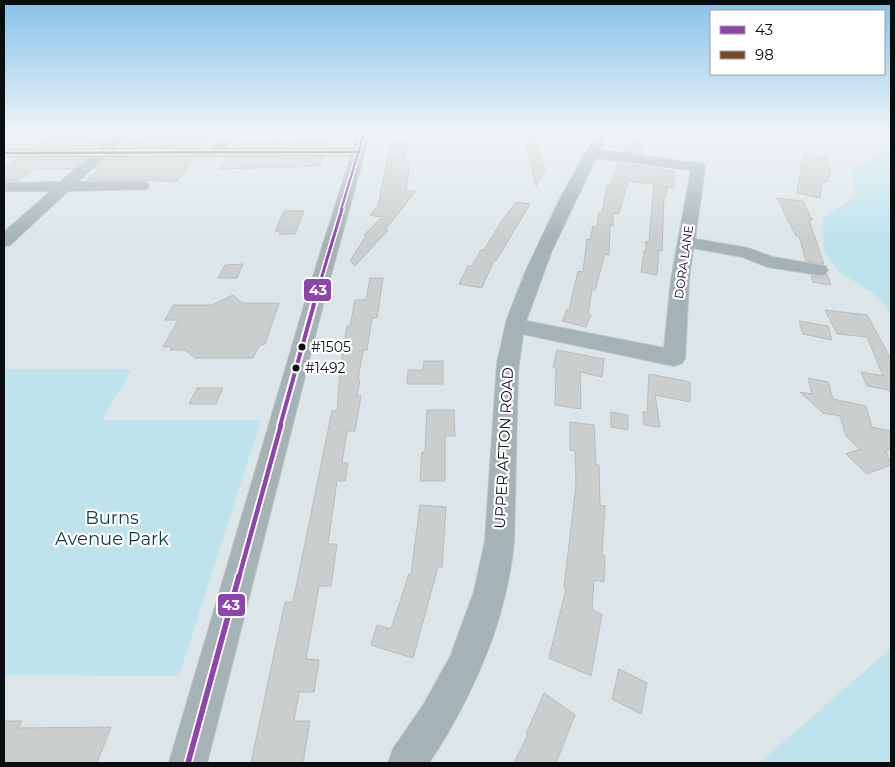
<svg xmlns="http://www.w3.org/2000/svg" width="895" height="767" font-family="Montserrat,sans-serif">
<style>
.green{fill:#bfe3ed}
.building{fill:#cacecc;stroke:#b8bcba}
.lines{fill:none;stroke-linecap:round;stroke-linejoin:round}
.minor-casing{stroke:#bbc3c5;stroke-width:2}
.minor{fill:#a5b2b6;fill-rule:evenodd}
.bus-1-far4-casing{stroke:#fff;stroke-width:5}
.bus-1-far3-casing{stroke:#fff;stroke-width:6}
.bus-1-far2-casing{stroke:#fff;stroke-width:8}
.bus-1-far1-casing{stroke:#fff;stroke-width:8}
.bus-1-casing{stroke:#fff;stroke-width:9}
.bus-2-casing{stroke:#fff;stroke-width:5}
.bus-1-far4{stroke:#8e44ad;stroke-width:2.5}
.bus-1-far3{stroke:#8e44ad;stroke-width:3}
.bus-1-far2{stroke:#8e44ad;stroke-width:4}
.bus-1-far1{stroke:#8e44ad;stroke-width:4.5}
.bus-1{stroke:#8e44ad;stroke-width:5.5}
.bus-2{stroke:#7a4b2a;stroke-width:2.5}
.bus-dot{fill:#090f11;stroke:#fff;stroke-width:2}
.labels{text-anchor:middle;stroke-width:4.5;stroke-linejoin:round;paint-order:stroke}
.far-street-label{font-size:12px;fill:#090f11;stroke:#fff}
.bus-label{font-size:14px;fill:#090f11;stroke:#fff;text-anchor:start}
.street-label{font-size:15px;fill:#090f11;stroke:#fff}
.near-park-label{font-size:18px;fill:#0e3c47;stroke:#fff}
.line-badge{stroke:#fff;stroke-width:2}
.badge-label{font-size:14px;text-anchor:middle;font-weight:bold;fill:#fff}
</style>
<rect width="100%" height="100%" fill="#dce6e8"/>
<g class="green">
<polygon points="844,133 891,133 891,313 876,295 838,271 824,252 822,219 855,197 854,170 877,156 877,147"/>
<polygon points="4,369 132,369 102,420 261,420 179,676 4,675"/>
<polygon points="891,648 891,763 759,763"/>
</g>
<g class="building">
<polygon points="534,135 545,171 536,186 524,137"/>
<polygon points="170,136 212,136 204,147 118,147 126,139"/>
<polygon points="45,137 102,138 106,139 97,147 32,147"/>
<polygon points="630,137 645,139 642,154 625,152"/>
<polygon points="301,139 331,139 329,146 235,146 240,140"/>
<polygon points="391,142 407,142 404,162 410,162 406,191 416,191 385,230 388,230 355,266 350,261 366,236 364,235 382,217 370,215 378,206"/>
<polygon points="803,155 826,158 831,171 827,182 822,181 820,198 797,193"/>
<polygon points="227,158 324,158 321,166 219,169"/>
<polygon points="17,159 84,159 72,169 34,169 19,181 4,181 4,169"/>
<polygon points="106,159 194,159 177,181 87,180 99,169 94,169"/>
<polygon points="618,163 674,171 674,188 667,187 666,197 664,197 662,251 659,250 657,275 641,272 644,251 646,251 646,241 649,242 654,184 628,181 619,214 613,213 613,226 610,225 609,255 605,254 595,290 592,290 588,314 591,315 586,327 562,321 567,309 569,310 578,271 583,272 587,239 590,240 593,226 597,227 599,213 602,213 607,185 610,185 611,180 613,181"/>
<polygon points="777,198 803,201 812,220 809,220 824,264 806,261 799,236 796,236"/>
<polygon points="516,202 530,204 496,261 494,260 482,288 459,284 468,266 472,266 481,250 484,250 503,219"/>
<polygon points="284,211 304,211 295,234 279,234 281,231 275,231"/>
<polygon points="243,264 237,278 218,278 225,265"/>
<polygon points="827,274 831,285 813,282 811,276 819,277"/>
<polygon points="370,278 383,278 377,318 372,318 367,350 363,350 358,380 360,380 357,396 361,396 355,431 347,431 342,463 348,463 345,481 337,481 328,544 337,544 331,586 319,586 306,659 319,660 314,692 299,692 294,721 310,721 303,763 251,763 285,602 293,602 332,411 337,411 340,374 339,374 347,326 350,326 355,300 366,300"/>
<polygon points="233,295 242,303 279,303 265,344 259,346 253,358 195,358 185,350 170,350 172,347 163,347 178,320 165,320 173,305 212,305"/>
<polygon points="825,310 867,315 891,359 891,395 889,390 867,386 861,372 883,376 867,337 837,334"/>
<polygon points="799,321 828,326 832,340 803,334"/>
<polygon points="557,350 604,359 602,377 580,372 581,409 555,405 556,368 553,367"/>
<polygon points="424,361 443,361 443,384 407,384 408,370 423,370"/>
<polygon points="649,374 690,382 690,402 655,395 660,427 644,425 643,412 647,412"/>
<polygon points="808,378 828,382 833,399 866,406 872,427 891,431 891,449 886,451 891,465 867,474 846,454 860,449 846,436 840,416 823,413 800,392 812,394"/>
<polygon points="197,388 223,388 216,404 189,404"/>
<polygon points="427,410 454,410 455,436 445,436 445,481 420,481 422,452 425,452"/>
<polygon points="611,412 628,415 628,430 611,427"/>
<polygon points="570,422 594,425 596,465 599,465 600,505 605,506 602,555 605,556 604,582 594,580 592,610 602,614 591,676 549,658 566,589 564,588 576,484 575,451 570,450"/>
<polygon points="420,505 446,507 442,567 438,567 413,658 371,645 377,625 391,629 409,574 411,574"/>
<polygon points="619,669 647,683 641,714 612,699"/>
<polygon points="544,693 575,715 556,763 514,763 528,735 526,734"/>
<polygon points="4,721 22,721 18,728 111,727 97,763 4,763"/>
</g>
<g class="lines">
<g class="minor-casing">
<g id="minor">
<polygon points="115,133 129,133 113,149 212,149 223,133 236,133 225,148 353,148 358,133 370,133 327,289 207,763 169,763 309,289 351,156 105,157 77,182 142,182 147,183 149,186 147,189 68,191 10,245 4,246 4,232 51,191 4,191 4,183 60,182 89,157 4,157 4,149 98,149"/>
<path d="M599 133H611L600 150 703 164 705 167 695 239 748 248 772 257 825 266 828 270 825 274 819 275 768 267 743 257 693 248 689 280 685 358 682 363 674 366 523 334 518 371 514 541C507 620 472 698 429 763H388L393 749 424 704 450 657 474 592 485 541 497 363 507 319 525 273 557 205 585 153ZM596 158 691 170 671 280 664 348 526 321 552 250Z"/>
</g>
</g>
<use href="#minor" class="minor"/>
<g class="bus-1-far4-casing">
<polyline id="bus-1-far4" points="341,210 364,133"/>
</g>
<g class="bus-1-far3-casing">
<polyline id="bus-1-far3" points="313,306 342,209"/>
</g>
<g class="bus-1-far2-casing">
<polyline id="bus-1-far2" points="280,426 314,304"/>
</g>
<g class="bus-1-far1-casing">
<polyline id="bus-1-far1" points="239,577 281,425"/>
</g>
<g class="bus-1-casing">
<polyline id="bus-1" points="188,763 239,576"/>
</g>
<g class="bus-2-casing">
<polyline id="bus-2" points="4,153 359,152"/>
</g>
<use href="#bus-1-far4" class="bus-1-far4"/>
<use href="#bus-1-far3" class="bus-1-far3"/>
<use href="#bus-1-far2" class="bus-1-far2"/>
<use href="#bus-1-far1" class="bus-1-far1"/>
<use href="#bus-1" class="bus-1"/>
<use href="#bus-2" class="bus-2"/>
</g>
<linearGradient id="sky" x2="0" y2="1"><stop stop-color="#85c2ea"/><stop offset="0.55" stop-color="#eff4f5"/><stop offset="1" stop-color="#eff4f5" stop-opacity="0"/></linearGradient>
<rect width="895" height="241" fill="url(#sky)"/>
<g class="bus-dot">
<circle cx="302" cy="347" r="4.5"/>
<circle cx="296" cy="368" r="4.5"/>
</g>
<g class="labels">
<g class="far-street-label">
<text transform="translate(684 262) rotate(-82)" y="4">DORA LANE</text>
</g>
<g class="bus-label">
<text x="311" y="352">#1505</text>
<text x="305" y="373">#1492</text>
</g>
<g class="street-label">
<text transform="translate(504 448) rotate(-87)" y="5">UPPER AFTON ROAD</text>
</g>
<g class="near-park-label">
<text x="112" y="524">Burns<tspan x="112" dy="21">Avenue Park</tspan></text>
</g>
</g>
<g class="line-badge">
<rect x="303" y="278" width="29" height="24" rx="5" fill="#8e44ad"/>
<rect x="217" y="593" width="29" height="24" rx="5" fill="#8e44ad"/>
</g>
<g class="badge-label">
<text x="318" y="295">43</text>
<text x="231" y="610">43</text>
</g>
<rect width="895" height="767" fill="none" stroke="#090f11" stroke-width="10"/>
<rect x="710" y="10" width="175" height="65" fill="#ffffff" stroke="#9d9fa0"/>
<rect x="720" y="26" width="25" height="8" fill="#8e44ad" stroke="#9d9fa0"/>
<text x="755" y="35" font-size="15" fill="#090f11">43</text>
<rect x="720" y="51" width="25" height="8" fill="#7a4b2a" stroke="#9d9fa0"/>
<text x="755" y="60" font-size="15" fill="#090f11">98</text>
</svg>
